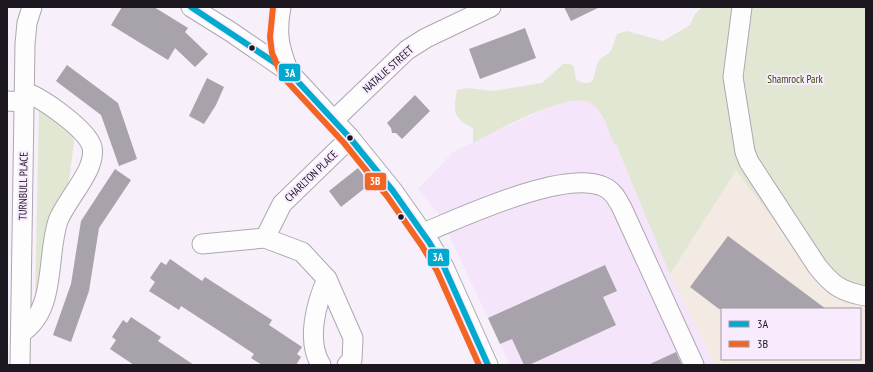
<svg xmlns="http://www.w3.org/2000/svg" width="873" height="372" font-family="'PT Sans Narrow',sans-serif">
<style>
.built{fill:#f5e5fb}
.education{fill:#f2eae3;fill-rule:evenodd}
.green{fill:#e2e7d3}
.building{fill:#a8a2ab}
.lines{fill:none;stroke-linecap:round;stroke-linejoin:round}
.minor-casing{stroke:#ada7b0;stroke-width:21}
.minor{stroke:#fefdfe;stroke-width:19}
.bus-1-casing{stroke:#f9ebfe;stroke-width:9}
.bus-2-casing{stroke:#f9ebfe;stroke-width:9}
.bus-1{stroke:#00a9ce;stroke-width:6}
.bus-2{stroke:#f26522;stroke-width:6}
.bus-dot{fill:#1d1720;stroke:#f9ebfe;stroke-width:1.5}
.labels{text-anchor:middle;stroke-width:4;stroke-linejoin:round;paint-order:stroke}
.street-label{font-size:11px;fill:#1d1720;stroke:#f9ebfe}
.park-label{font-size:11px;fill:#354702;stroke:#f9ebfe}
.line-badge{stroke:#f9ebfe;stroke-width:1.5}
.badge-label{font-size:11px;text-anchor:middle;font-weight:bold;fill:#fff}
</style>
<rect width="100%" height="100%" fill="#f7effa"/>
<polygon class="built" points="573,99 583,99 593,104 602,117 614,144 616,143 670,275 715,365 510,365 439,214 418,189 453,152 553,105"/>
<path class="education" d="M736 169 829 294 866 302V365H715L670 276ZM722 309H860V359H722Z"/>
<g class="green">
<path d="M702 7H866V302L829 294 736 170 670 275 616 144H614C608 131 604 113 592 104 572 88 495 132 473 143V128C453 118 453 112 457 90L468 88 493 91 542 83 563 64H570L574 67 576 80C598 89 592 75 598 62 600 58 607 55 610 52 613 48 615 39 617 34L627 31 663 41 690 25 695 14Z"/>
<path d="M39 108C49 115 74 127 74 142L69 181 35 303Z"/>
</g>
<g class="building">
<polygon points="122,7 154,7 188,28 185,32 208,54 195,67 175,48 168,60 111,25"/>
<polygon points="564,7 600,7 571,21"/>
<polygon points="525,28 536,58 480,79 469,49"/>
<polygon points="67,65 118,103 137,159 119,166 101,115 56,81"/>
<polygon points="207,78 224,87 216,105 204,124 189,116"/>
<polygon points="415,95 430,111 402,139 396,133 392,133 391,128 387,123"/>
<polygon points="358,168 370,184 341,207 329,191"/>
<polygon points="115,169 131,180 99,228 89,291 71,342 53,335 71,284 81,221"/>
<polygon points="728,236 826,309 719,309 690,287"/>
<polygon points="170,259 202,281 205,277 272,320 269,325 302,347 297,354 301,357 296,365 262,365 251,358 254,354 221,332 181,306 179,310 149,291 155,282 150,278 161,262 166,265"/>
<polygon points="605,265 617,291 603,297 616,325 529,365 524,365 512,339 500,344 488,318"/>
<polygon points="131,317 161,337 158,341 194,365 134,365 110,349 116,340 112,337 123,320 127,323"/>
<polygon points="676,352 682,365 648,365"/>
</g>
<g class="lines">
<g class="minor-casing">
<g id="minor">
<polyline points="191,7 231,32 289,72 350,138 393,191 429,242 444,267 488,365"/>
<path d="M281 7C276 33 279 48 289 72"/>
<path d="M742 7 733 77 745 152 749 162 817 266C832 285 841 292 866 296"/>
<polyline points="7,101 24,102"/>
<polyline points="334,120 407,50 426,38 491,7"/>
<path d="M423 233C463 217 562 170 602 186 613 190 617 199 622 208L694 365"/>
<polyline points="265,238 282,204 350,138"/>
<polyline points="202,244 265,238 302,252 327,279 353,338 352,360 347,365"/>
<path d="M21 333C57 310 46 257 58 221 66 199 97 170 92 147 87 129 42 98 25 92"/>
<polyline points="20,365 25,44 27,23 32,7"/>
<path d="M321 365C306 341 316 303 327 279"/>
</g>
</g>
<use href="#minor" class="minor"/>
<g class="bus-1-casing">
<polyline id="bus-1" points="191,7 289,72 350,138 393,191 429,242 444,267 488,365"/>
</g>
<g class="bus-2-casing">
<polyline id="bus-2" points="273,7 270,37 272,53 282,76 344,143 387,196 422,246 437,271 479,365"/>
</g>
<use href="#bus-1" class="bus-1"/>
<use href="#bus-2" class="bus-2"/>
</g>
<g class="bus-dot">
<circle cx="252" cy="48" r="3.5"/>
<circle cx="350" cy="138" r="3.5"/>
<circle cx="401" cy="217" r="3.5"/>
</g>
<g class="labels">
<g class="street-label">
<text transform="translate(388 69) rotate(-42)" y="4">NATALIE STREET</text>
<text transform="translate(311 176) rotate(-44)" y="4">CHARLTON PLACE</text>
<text transform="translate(23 186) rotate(-89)" y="4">TURNBULL PLACE</text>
</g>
<g class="park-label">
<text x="795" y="83">Shamrock Park</text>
</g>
</g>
<g class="line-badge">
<rect x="278" y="63" width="23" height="19" rx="4" fill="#00a9ce"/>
<rect x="364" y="172" width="23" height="19" rx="4" fill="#f26522"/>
<rect x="427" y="248" width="23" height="19" rx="4" fill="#00a9ce"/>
</g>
<g class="badge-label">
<text x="290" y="77">3A</text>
<text x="375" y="185">3B</text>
<text x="438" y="261">3A</text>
</g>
<rect width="873" height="372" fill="none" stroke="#1d1720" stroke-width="16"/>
<rect x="721" y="308" width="140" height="52" fill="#f9ebfe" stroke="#a196a5"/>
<rect x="729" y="321" width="20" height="6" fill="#00a9ce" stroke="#a196a5"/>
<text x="757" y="328" font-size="12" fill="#1d1720">3A</text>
<rect x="729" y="341" width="20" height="6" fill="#f26522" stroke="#a196a5"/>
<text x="757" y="348" font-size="12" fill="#1d1720">3B</text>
</svg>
